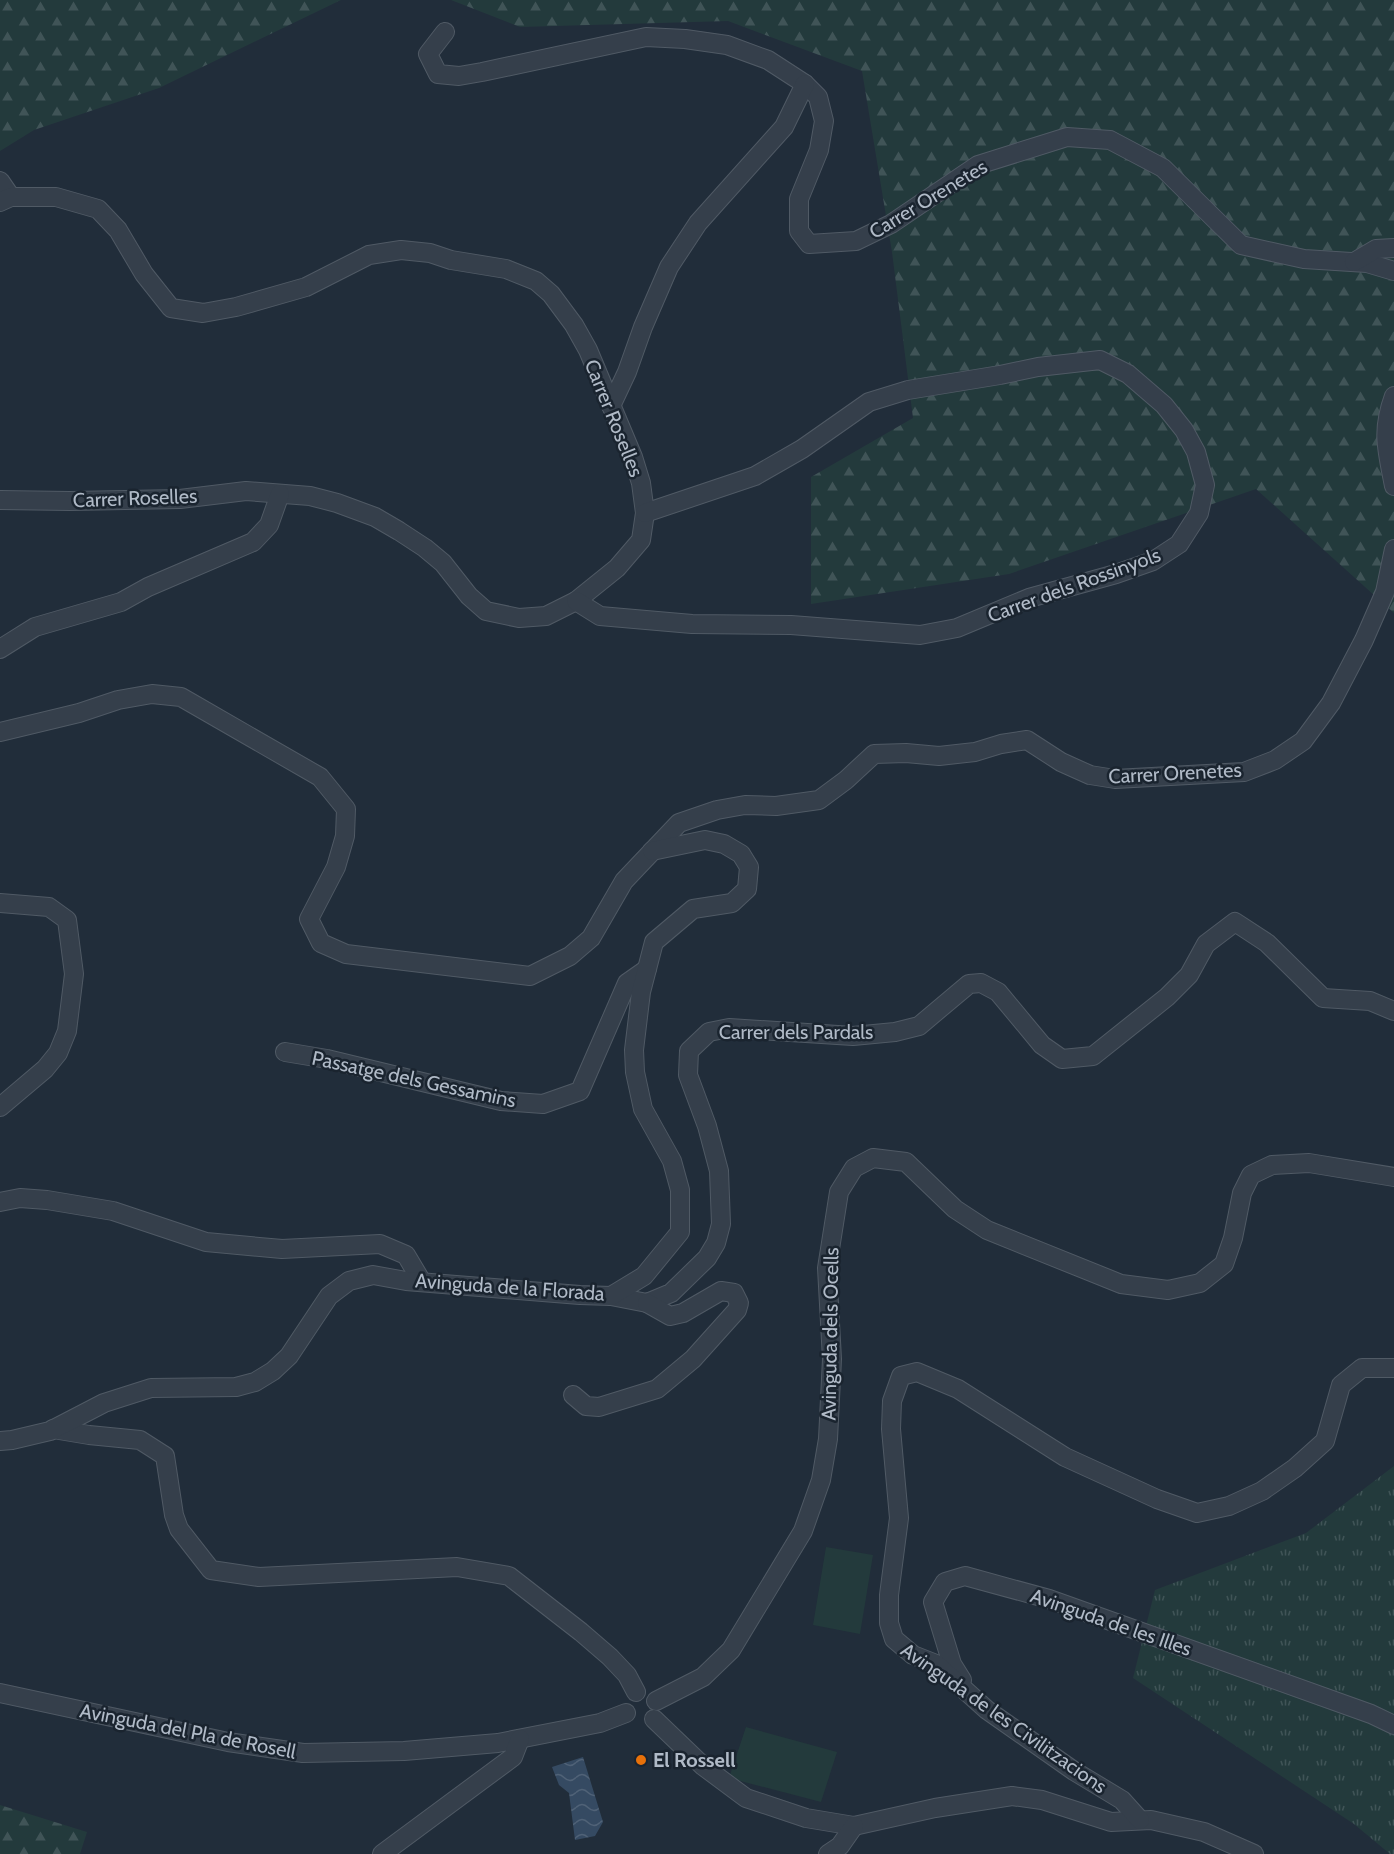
<svg xmlns="http://www.w3.org/2000/svg" width="1394" height="1854" font-family="Cabin,sans-serif">
<style>
.forest{fill:url(#forest-firs)}
.park{fill:url(#park-tufts)}
.pitch{fill:#233a3c}
.water{fill:url(#water-waves)}
.lines{fill:none;stroke-linecap:round;stroke-linejoin:round}
.minor-casing{stroke:#505a65;stroke-width:20}
.minor{stroke:#353f4b;stroke-width:18}
.food-dot{fill:#e8710a;stroke:#1a242f;stroke-width:2}
.labels{text-anchor:middle;stroke-width:5;stroke-linejoin:round;paint-order:stroke}
.street-label{font-size:20px;fill:#b0bac7;stroke:#1a242f}
.poi-label{font-size:20px;font-weight:bold;fill:#b0bac7;stroke:#1a242f;text-anchor:start}
</style>
<defs>
<pattern id="forest-firs" width="22" height="20" patternUnits="userSpaceOnUse" patternTransform="scale(1.5)"><rect width="22" height="20" fill="#233a3c"/><path d="M5 1l3.5 6h-7zM16 11l3.5 6h-7z" fill="#405457"/></pattern>
<pattern id="park-tufts" width="24" height="20" patternUnits="userSpaceOnUse" patternTransform="scale(1.5)"><rect width="24" height="20" fill="#233a3c"/><path d="M3 7l-1-3M5 7V3M7 7l1-3M15 17l-1-3M17 17v-4M19 17l1-3" fill="none" stroke="#405457"/></pattern>
<pattern id="water-waves" width="16" height="10" patternUnits="userSpaceOnUse" patternTransform="scale(1.5)"><rect width="16" height="10" fill="#354a62"/><path d="M0 5q4-4 8 0t8 0" fill="none" stroke="#506277"/></pattern>
</defs>
<rect width="100%" height="100%" fill="#212d3a"/>
<g class="forest">
<polygon points="0,0 341,0 159,88 34,130 0,151"/>
<polygon points="451,0 1394,0 1394,613 1256,489 1009,574 811,604 811,477 913,418 892,252 862,71 728,21 520,27"/>
<polygon points="0,1805 87,1832 80,1854 0,1854"/>
</g>
<polygon class="park" points="1394,1466 1394,1854 1390,1854 1354,1824 1133,1678 1155,1590 1306,1533"/>
<g class="pitch">
<polygon points="826,1547 873,1555 860,1634 813,1625"/>
<polygon points="746,1727 837,1752 821,1802 729,1778"/>
</g>
<polygon class="water" points="583,1757 603,1822 595,1836 575,1840 569,1793 559,1785 552,1767"/>
<g class="lines">
<g class="minor-casing">
<g id="minor">
<polyline points="445,32 428,54 438,74 459,76 482,72 646,37 685,39 727,45 768,60 805,84 818,97 824,121 819,150 799,199 799,231 809,244 856,241 891,224 978,165 1067,137 1110,140 1163,168 1241,245 1304,259 1367,263 1394,271"/>
<polyline points="0,181 11,197"/>
<polyline points="0,202 11,197 56,197 98,209 118,230 144,274 171,308 203,313 236,307 306,287 369,255 401,250 430,253 451,260 506,269 536,281 551,294 574,325 588,350 633,457 641,483 645,513 641,540 617,568 576,601 546,616 519,618 486,611 469,596 443,563 425,548 399,531 375,517 337,503 310,496 246,491 180,499 70,501 0,500"/>
<polyline points="1354,262 1376,249 1394,248"/>
<path d="M1394 396C1381 431 1387 450 1394 486"/>
<polyline points="611,406 627,372 643,327 669,267 698,223 784,127 805,84"/>
<polyline points="576,601 600,616 692,624 791,625 920,635 957,628 1029,598 1116,574 1153,561 1179,544 1199,513 1205,485 1196,452 1184,430 1164,405 1128,374 1100,360 1038,367 1000,375 908,390 869,402 802,449 755,476 645,513"/>
<polyline points="0,649 35,627 121,602 148,587 253,542 269,525 280,494"/>
<polyline points="0,732 79,713 118,700 152,694 181,697 320,777 346,809 345,836 336,867 309,919 321,943 346,954 530,976 570,956 591,938 624,881 679,823 717,810 745,805 776,806 819,800 846,780 874,754 906,753 939,756 975,752 1001,744 1027,740 1061,762 1090,775 1115,779 1244,772 1275,760 1303,741 1331,703 1364,640 1385,592 1394,549"/>
<polyline points="0,903 49,907 67,920 74,974 67,1031 58,1053 45,1069 0,1107"/>
<polyline points="285,1052 327,1059 501,1101 543,1104 580,1091 627,983 647,969"/>
<polyline points="0,1202 20,1198 47,1200 113,1211 206,1242 282,1249 380,1244 406,1255 422,1282"/>
<polyline points="611,1296 647,1303 671,1293 707,1258 716,1243 721,1224 719,1171 707,1126 688,1075 689,1051 709,1032 729,1028 853,1036 895,1032 919,1026 969,984 981,983 998,992 1042,1045 1062,1059 1093,1056 1167,997 1189,975 1206,944 1235,922 1267,943 1323,998 1370,1001 1394,1011"/>
<polyline points="573,1395 586,1406 599,1407 657,1389 693,1359 737,1310 739,1303 734,1293 721,1291 683,1313 670,1316 647,1303"/>
<polyline points="53,1429 89,1435 140,1440 165,1456 174,1515 179,1529 211,1570 259,1577 457,1567 509,1576 581,1632 610,1657 627,1675 636,1692"/>
<polyline points="0,1441 12,1440 50,1431 104,1403 151,1388 236,1387 255,1382 273,1371 289,1356 329,1296 349,1281 373,1275 406,1281 580,1295 611,1296 644,1276 680,1232 680,1190 672,1161 643,1109 635,1072 634,1050 641,992 654,942 693,909 732,903 747,889 749,867 741,854 724,844 705,840 652,851"/>
<polyline points="962,1680 952,1664 933,1602 945,1582 965,1576 1049,1599 1371,1714 1394,1725"/>
<polyline points="0,1693 228,1742 303,1753 404,1751 498,1743 600,1723 626,1713"/>
<polyline points="656,1701 703,1677 731,1650 803,1531 821,1480 828,1439 832,1359 827,1268 839,1192 854,1168 873,1158 906,1162 955,1209 987,1230 1121,1284 1168,1290 1200,1283 1224,1264 1233,1238 1242,1193 1251,1175 1272,1165 1309,1163 1394,1177"/>
<polyline points="654,1719 703,1766 746,1798 806,1818 854,1826 935,1808 1012,1796 1042,1800 1111,1822 1151,1820 1204,1832 1254,1854"/>
<polyline points="1140,1820 1122,1800 1074,1771 987,1710 936,1664 913,1655 894,1639 889,1623 889,1595 899,1518 891,1429 892,1401 901,1376 917,1372 958,1389 1065,1457 1157,1499 1197,1513 1229,1506 1262,1491 1295,1468 1325,1441 1341,1385 1362,1368 1394,1368"/>
<polyline points="382,1854 513,1757 520,1739"/>
<polyline points="828,1854 840,1846 854,1826"/>
</g>
</g>
<use href="#minor" class="minor"/>
</g>
<circle class="food-dot" cx="641" cy="1760" r="6"/>
<g class="labels">
<g class="street-label">
<text transform="translate(928 199) rotate(-31)" y="7">Carrer Orenetes</text>
<text transform="translate(614 418) rotate(68)" y="7">Carrer Roselles</text>
<text transform="translate(135 498) rotate(-2)" y="7">Carrer Roselles</text>
<text transform="translate(1074 585) rotate(-20)" y="7">Carrer dels Rossinyols</text>
<text transform="translate(1175 773) rotate(-3)" y="7">Carrer Orenetes</text>
<text x="796" y="1039">Carrer dels Pardals</text>
<text transform="translate(414 1079) rotate(12)" y="7">Passatge dels Gessamins</text>
<text transform="translate(510 1287) rotate(4)" y="7">Avinguda de la Florada</text>
<text transform="translate(830 1334) rotate(-89)" y="7">Avinguda dels Ocells</text>
<text transform="translate(1111 1622) rotate(19)" y="7">Avinguda de les Illes</text>
<text transform="translate(1004 1718) rotate(35)" y="7">Avinguda de les Civilitzacions</text>
<text transform="translate(188 1731) rotate(11)" y="7">Avinguda del Pla de Rosell</text>
</g>
<g class="poi-label">
<text x="653" y="1767">El Rossell</text>
</g>
</g>
</svg>
